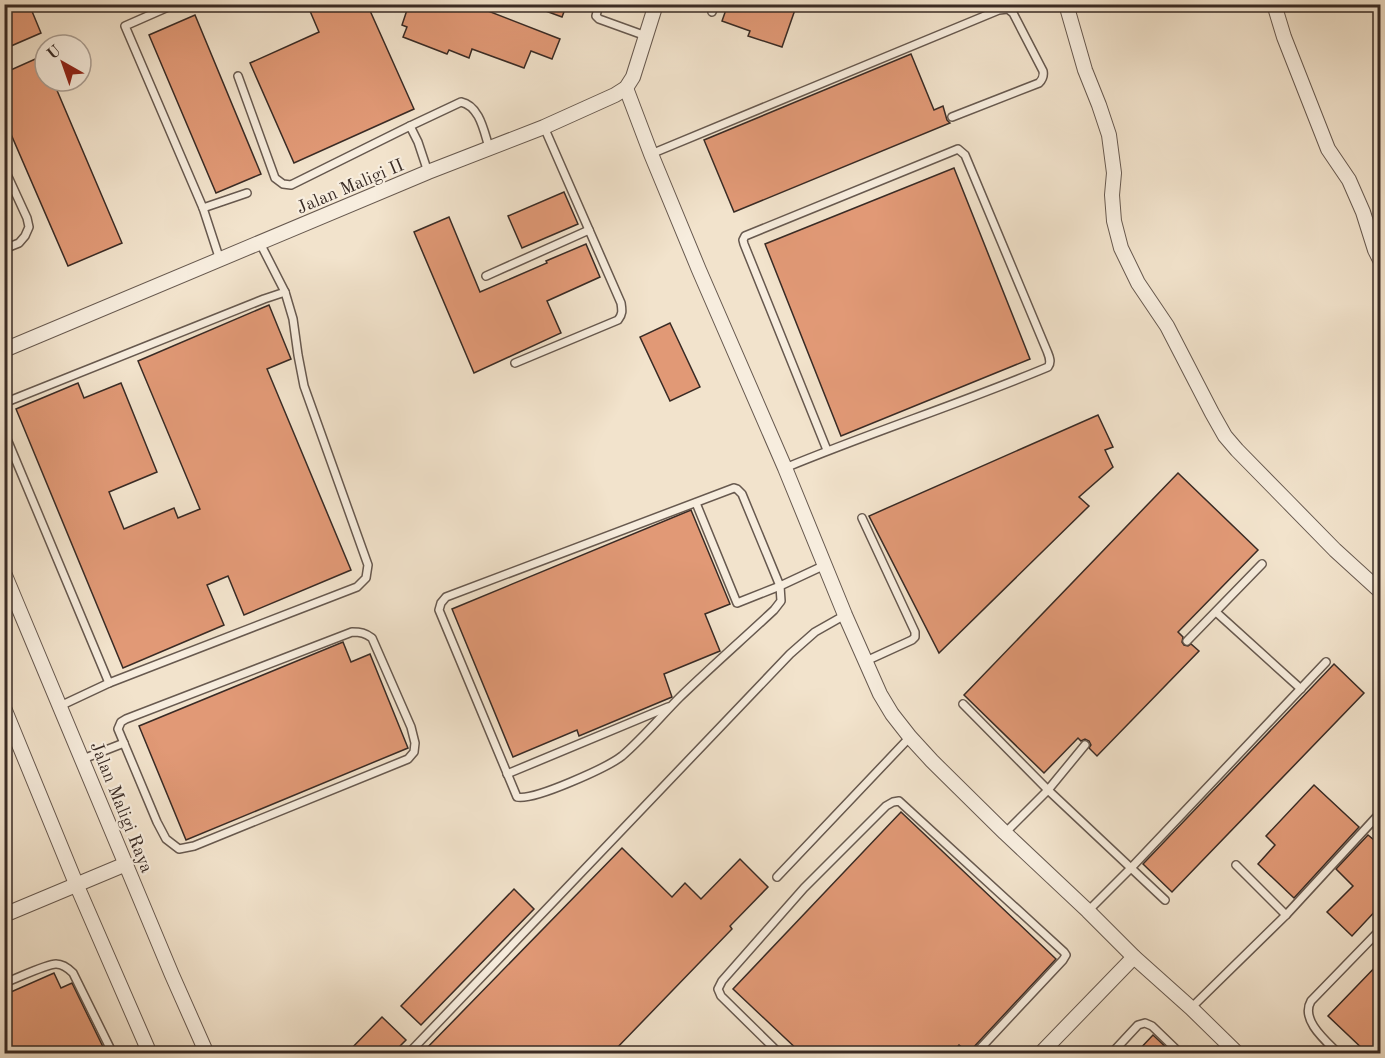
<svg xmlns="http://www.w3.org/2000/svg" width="1385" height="1058" font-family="'Old Standard TT',serif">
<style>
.building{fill:#e19976;stroke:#392b25;stroke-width:1.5}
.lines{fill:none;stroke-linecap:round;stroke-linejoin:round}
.lane-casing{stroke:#67594f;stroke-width:10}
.street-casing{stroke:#67594f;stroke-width:16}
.lane{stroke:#f7edde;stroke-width:7}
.street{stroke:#f7edde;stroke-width:14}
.labels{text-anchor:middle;stroke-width:4.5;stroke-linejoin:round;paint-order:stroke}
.street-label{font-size:18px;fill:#392b25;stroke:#f7edde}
</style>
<rect width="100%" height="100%" fill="#f2e3cc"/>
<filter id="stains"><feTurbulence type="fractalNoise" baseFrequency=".00333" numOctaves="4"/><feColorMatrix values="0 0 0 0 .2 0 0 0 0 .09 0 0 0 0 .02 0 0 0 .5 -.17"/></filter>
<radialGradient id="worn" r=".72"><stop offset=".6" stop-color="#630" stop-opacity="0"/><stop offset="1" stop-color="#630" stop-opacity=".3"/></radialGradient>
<g class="building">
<polygon points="4,4 29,4 41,33 4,49"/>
<polygon points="307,4 367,4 414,109 294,163 250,63 319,32"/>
<polygon points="409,4 470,4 560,39 552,59 531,51 524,68 472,49 469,58 449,50 447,54 403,37 407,27 402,25"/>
<polygon points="532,4 567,4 562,17 532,6"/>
<polygon points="728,4 797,4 782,47 748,36 750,31 722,21"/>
<polygon points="195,15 261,174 216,193 149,35"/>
<polygon points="911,54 934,110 943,106 947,120 950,123 734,212 704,140"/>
<polygon points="42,56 45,62 45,81 53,81 122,243 68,266 4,118 4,73"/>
<polygon points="954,168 1030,359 841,436 765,244"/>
<polygon points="564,192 578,224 522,248 508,216"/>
<polygon points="449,217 480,292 547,263 546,261 586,244 600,277 547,301 561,333 474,373 414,232"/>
<polygon points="269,305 291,359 267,369 351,570 244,615 228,576 207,585 224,625 123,668 16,409 78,383 84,398 121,383 157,472 109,492 124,529 174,508 178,518 200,509 138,361"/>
<polygon points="670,323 700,387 670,401 640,337"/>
<polygon points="1098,415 1113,447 1105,450 1113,467 1079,497 1089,506 939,653 869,516"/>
<polygon points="1178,473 1258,550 1178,632 1183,637 1182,642 1184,645 1188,646 1191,644 1199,651 1097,756 1089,748 1091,745 1089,741 1085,739 1081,741 1078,738 1044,773 964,695"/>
<polygon points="691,510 730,604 705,614 720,651 664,674 672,697 579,736 577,730 513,757 452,609"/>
<polygon points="343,642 351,662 370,654 408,748 186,840 139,726"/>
<polygon points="1334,664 1364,693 1172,892 1143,864"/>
<polygon points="1314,785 1359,827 1294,898 1258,864 1275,845 1266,836"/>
<polygon points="901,812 1056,959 971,1050 969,1053 959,1045 952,1053 801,1053 733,989"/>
<polygon points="1380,833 1380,906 1352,936 1327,912 1353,886 1336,869 1368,835 1374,840"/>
<polygon points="622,848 672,897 685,883 701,899 740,859 768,887 730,926 732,929 612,1053 422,1053"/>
<polygon points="514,889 534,909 421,1025 401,1006"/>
<polygon points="1380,962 1380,1053 1367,1053 1328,1016"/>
<polygon points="54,973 61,988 72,983 106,1053 4,1053 4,995"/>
<polygon points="382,1017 406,1040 393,1053 347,1053"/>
<polygon points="1153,1035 1172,1053 1136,1053"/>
</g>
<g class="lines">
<g class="lane-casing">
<g id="lane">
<polyline points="175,4 125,26 203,208 220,260"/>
<polyline points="599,4 596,16 599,19 646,36"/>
<polyline points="712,12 715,4"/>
<polyline points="238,76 275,178 283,184 291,185 410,126 418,142 428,172"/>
<path d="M410 126 461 102C480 106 484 132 489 147"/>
<path d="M651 154 999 10 1008 9 1013 13 1043 71C1044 76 1043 79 1039 83L952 117"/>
<polyline points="4,168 27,218 29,227 25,236 19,243 4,249"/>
<polyline points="203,208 247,193"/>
<polyline points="486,276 589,230"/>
<path d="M515 363 618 320C623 314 622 310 621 303L544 127"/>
<polyline points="4,403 264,299 285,292 260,243"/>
<polyline points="4,432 109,683"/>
<path d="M785 468C872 432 962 403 1048 367 1052 362 1049 356 1047 351L965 155 958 149 745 236 743 240 744 244 827 450"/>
<path d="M734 488 737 489 742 494 780 586 781 601 774 610C743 639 711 667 680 697 661 716 643 738 622 756 608 767 534 801 517 797L439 610 441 603 446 597Z"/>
<polyline points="696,503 737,603 780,586 825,565"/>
<polyline points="862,518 915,632 915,637 912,640 866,661"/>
<polyline points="1216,612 1301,689"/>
<path d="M352 632C361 632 365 633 372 638L411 727 415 743 414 752 408 759 194 846 179 849 166 839 157 822 118 729 121 722 126 719Z"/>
<polyline points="1187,641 1262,564"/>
<polyline points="963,704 1048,790 1165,900"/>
<polyline points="60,706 109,683 357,587 366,578 368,565 304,386 298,355 293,319 285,292"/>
<polyline points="83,759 124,743"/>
<polyline points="507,774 668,707"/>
<polyline points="1005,833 1048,790 1085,745"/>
<polyline points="1236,865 1286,915"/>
<polyline points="777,877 910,737"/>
<polyline points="1088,911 1130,869 1326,662"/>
<path d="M4 983C16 979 46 964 56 964 63 964 68 968 73 973L113 1054"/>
<polyline points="1191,1008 1286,915 1380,813"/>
<polyline points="408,1054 790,654 815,632 845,615"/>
<polyline points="780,1054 721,996 718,989 722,981 804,888 886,806 893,802 899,801 1064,952 1066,955 1063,960 975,1054"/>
<polyline points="1111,1054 1138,1025 1145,1023 1152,1026 1181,1054"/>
<path d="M1339 1054C1326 1041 1300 1020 1311 1001L1380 930"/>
</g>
</g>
<g class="street-casing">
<g id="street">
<polyline points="1066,4 1085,70 1099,105 1109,135 1114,173 1112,195 1114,221 1121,248 1138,283 1167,326 1212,413 1225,436 1237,450 1288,502 1335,550 1380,591"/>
<polyline points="1274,4 1284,37 1328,149 1349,180 1363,212 1375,250 1380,260"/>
<polyline points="626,88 651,154 699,270 785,468 845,615 880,694 892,714 910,737 932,761 1005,833 1088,911 1134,957 1191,1008 1238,1054"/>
<polyline points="4,350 428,172 544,127 615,95 626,88 633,77 656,4"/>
<polyline points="4,573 172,975 207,1054"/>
<polyline points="4,708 77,886 150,1054"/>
<polyline points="4,915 126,864"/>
<polyline points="1040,1054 1134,957"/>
</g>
</g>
<use href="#lane" class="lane"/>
<use href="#street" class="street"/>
</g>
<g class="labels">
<g class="street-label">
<text transform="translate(350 186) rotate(-23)" y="6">Jalan Maligi II</text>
<text transform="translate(122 807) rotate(68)" y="6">Jalan Maligi Raya</text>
</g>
</g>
<rect width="1385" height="1058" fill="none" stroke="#f2e3cc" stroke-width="24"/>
<rect x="6" y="6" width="1373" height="1046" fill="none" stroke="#392b25" stroke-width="3"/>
<rect x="12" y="12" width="1361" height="1034" fill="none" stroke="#392b25" stroke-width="1.5"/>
<g transform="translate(63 63) rotate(320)"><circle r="28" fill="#f7edde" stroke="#ab9f94" stroke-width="1.5"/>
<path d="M0-4.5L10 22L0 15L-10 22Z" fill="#8f2418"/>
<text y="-9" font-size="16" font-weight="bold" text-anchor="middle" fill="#392b25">U</text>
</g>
<rect width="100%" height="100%" filter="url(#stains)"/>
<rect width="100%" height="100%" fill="url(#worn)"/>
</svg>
